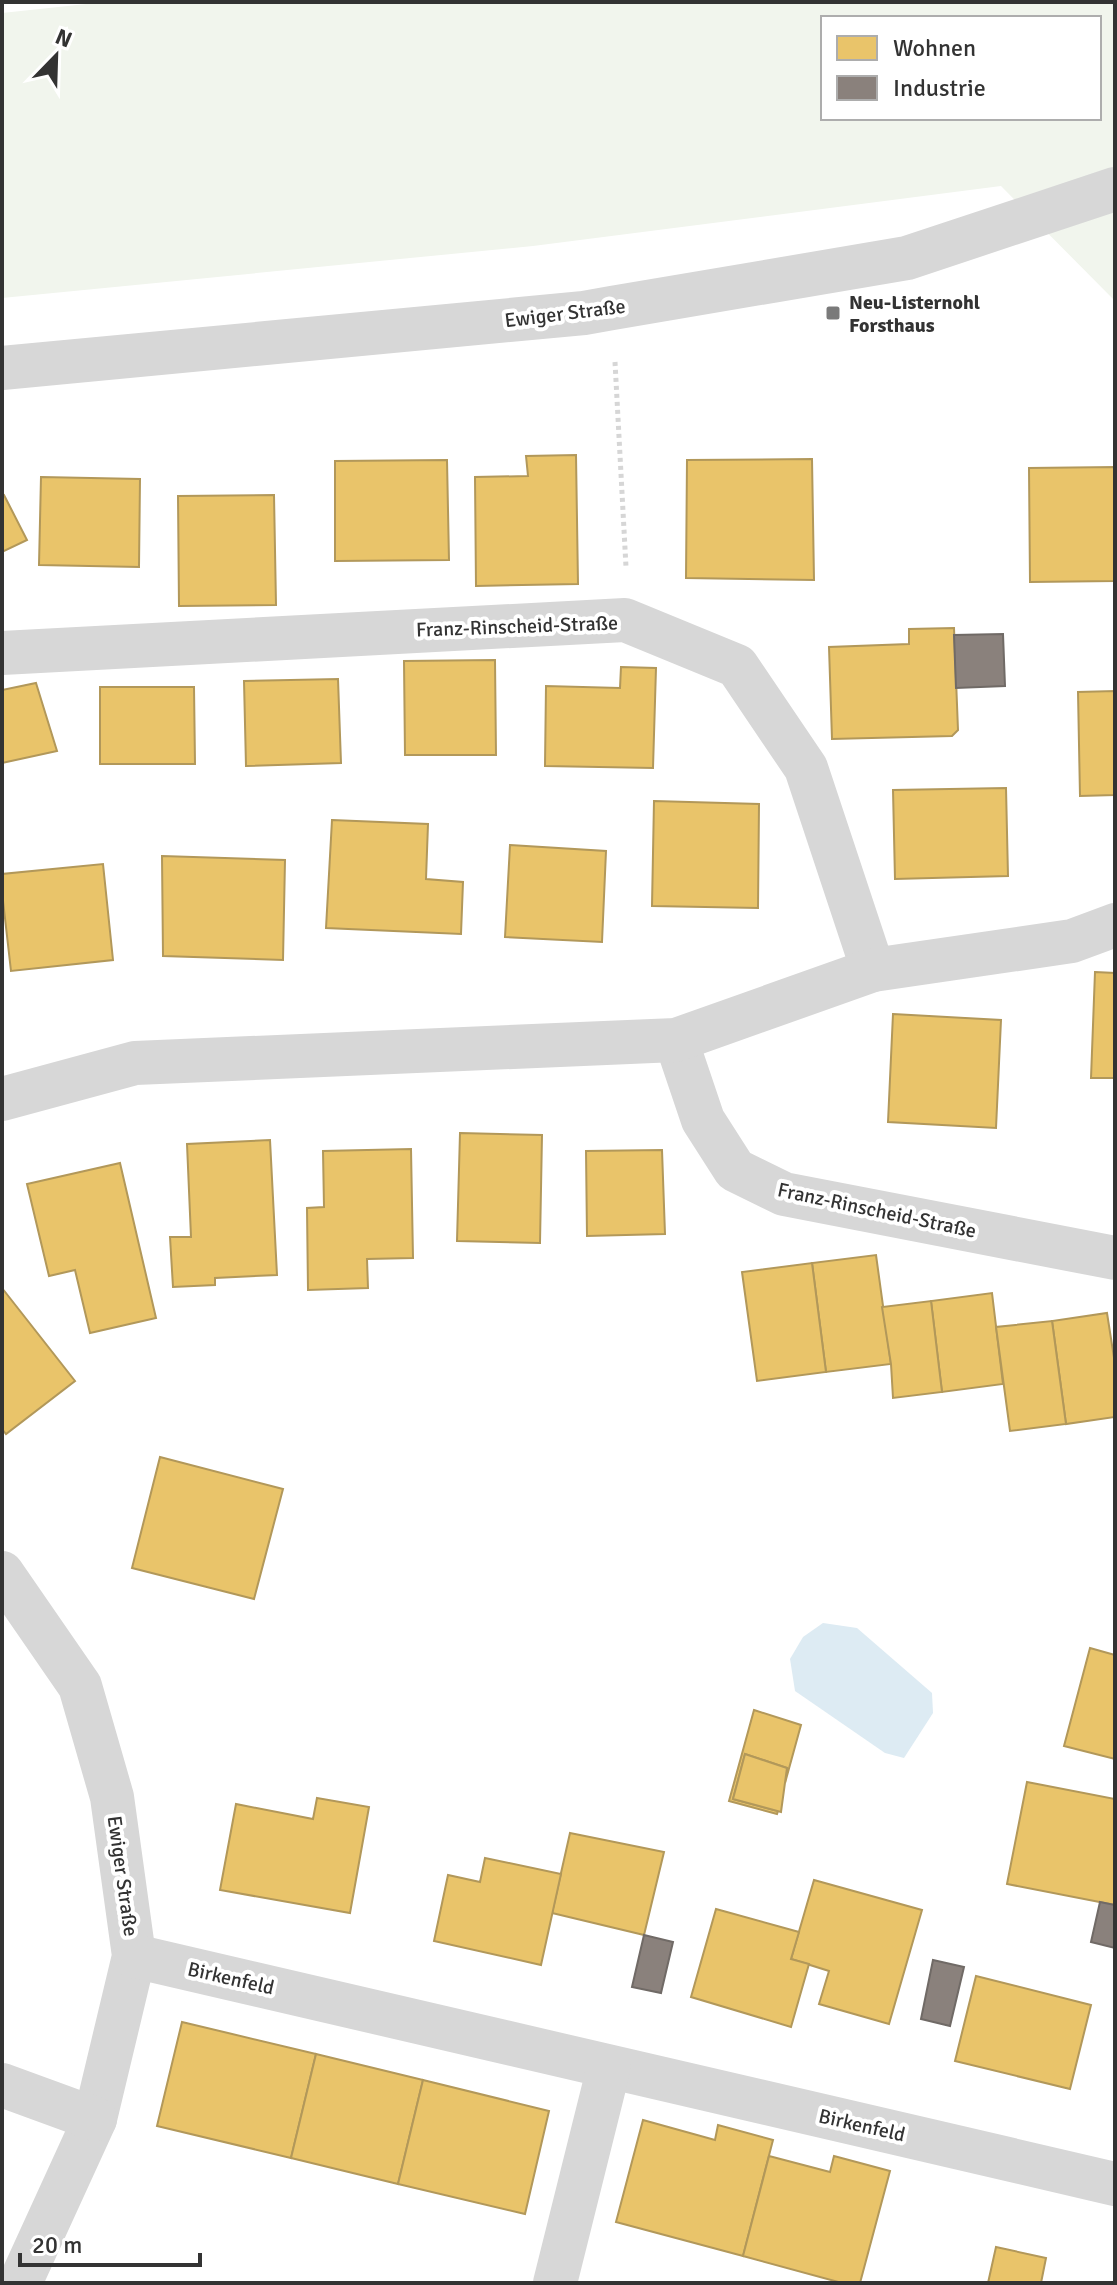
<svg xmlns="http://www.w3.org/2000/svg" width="1117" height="2285" font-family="Signika,sans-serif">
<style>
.green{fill:#f1f5ed;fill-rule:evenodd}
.water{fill:#ddebf3}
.homes{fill:#e9c46a;stroke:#b2985a;stroke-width:2}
.industry{fill:#8a817c;stroke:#706a66;stroke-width:2}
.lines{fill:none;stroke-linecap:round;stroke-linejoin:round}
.path{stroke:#d6d6d6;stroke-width:5;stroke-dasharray:4 4;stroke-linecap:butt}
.minor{stroke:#d7d7d7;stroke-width:44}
.poi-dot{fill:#7a7a7a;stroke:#fff;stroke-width:3}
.labels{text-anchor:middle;stroke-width:8;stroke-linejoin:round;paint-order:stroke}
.poi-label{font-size:20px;font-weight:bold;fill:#333;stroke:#fff;text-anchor:start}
.street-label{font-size:20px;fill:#333;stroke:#fff}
</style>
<rect width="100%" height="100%" fill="#fff"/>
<path class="green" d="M105 2H1115V301L1001 186 533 246 2 298V13ZM823 18H1099V118H823Z"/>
<polygon class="water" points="823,1623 857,1628 932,1693 933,1713 904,1758 885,1753 795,1691 790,1659 803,1637"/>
<g class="homes">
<polygon points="576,455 578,584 476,586 475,477 528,476 526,456"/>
<polygon points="812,459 814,580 686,578 687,460"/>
<polygon points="447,460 449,560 335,561 335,461"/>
<polygon points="1115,467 1115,581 1030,582 1029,468"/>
<polygon points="41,477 140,479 139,567 39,565"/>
<polygon points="4,495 27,540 2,552 2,496"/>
<polygon points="274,495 276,605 179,606 178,496"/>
<polygon points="954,628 958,730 952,736 832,739 829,647 909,644 909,629"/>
<polygon points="495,660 496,755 405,755 404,661"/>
<polygon points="621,667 656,668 653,768 545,766 546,686 620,688"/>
<polygon points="338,679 341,763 246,766 244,681"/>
<polygon points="36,683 57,751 2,763 2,690"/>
<polygon points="100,687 194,687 195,764 100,764"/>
<polygon points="1115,691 1115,795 1080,796 1078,692"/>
<polygon points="1006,788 1008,876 895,879 893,790"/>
<polygon points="654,801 759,804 758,908 652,906"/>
<polygon points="332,820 428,824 426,879 463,882 461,934 326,928"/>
<polygon points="510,845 606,851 602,942 505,937"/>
<polygon points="162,856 285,860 283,960 163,956"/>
<polygon points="103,864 113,960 11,971 2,892 2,874"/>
<polygon points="1095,972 1115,973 1115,1078 1091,1078"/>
<polygon points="893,1014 1001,1020 996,1128 888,1122"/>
<polygon points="460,1133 542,1135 540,1243 457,1241"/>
<polygon points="270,1140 277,1275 215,1278 215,1285 173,1287 170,1237 191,1237 187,1144"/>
<polygon points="411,1149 413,1258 367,1259 368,1288 308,1290 307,1208 324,1207 323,1151"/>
<polygon points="662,1150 665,1234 587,1236 586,1151"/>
<polygon points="120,1163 156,1318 90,1333 75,1270 49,1276 27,1184"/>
<polygon points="876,1255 891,1364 826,1372 812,1263"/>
<polygon points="812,1263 826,1372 757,1381 742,1272"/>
<polygon points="2,1288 75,1381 6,1434 2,1429"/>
<polygon points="992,1293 1003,1384 942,1392 931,1301"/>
<polygon points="931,1301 942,1392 893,1398 891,1364 882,1307"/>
<polygon points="1107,1313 1115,1364 1115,1417 1066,1424 1052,1321"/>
<polygon points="1052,1321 1066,1424 1010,1431 996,1327"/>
<polygon points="160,1457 283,1489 254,1599 132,1568"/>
<polygon points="1090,1648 1115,1655 1115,1759 1064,1746"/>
<polygon points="754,1710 801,1725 785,1783 787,1768 745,1754 733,1799 778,1811 777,1814 729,1801"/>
<polygon points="745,1754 787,1768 781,1812 733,1799"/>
<polygon points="1027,1782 1115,1799 1115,1905 1007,1884"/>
<polygon points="317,1798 369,1807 350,1913 220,1890 236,1804 313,1819"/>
<polygon points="570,1833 664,1852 644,1935 552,1913"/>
<polygon points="485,1858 561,1874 541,1965 434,1941 448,1875 480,1882"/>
<polygon points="814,1880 922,1910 889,2024 819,2004 829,1971 791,1959"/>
<polygon points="716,1909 799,1932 791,1959 809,1964 791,2027 691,1997"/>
<polygon points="976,1976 1091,2005 1070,2089 955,2061"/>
<polygon points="182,2022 316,2054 291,2158 157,2126"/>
<polygon points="316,2054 423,2080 398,2184 291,2158"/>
<polygon points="423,2080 549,2111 525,2214 398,2184"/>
<polygon points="643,2120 715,2140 718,2125 773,2140 743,2256 616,2222"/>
<polygon points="769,2156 830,2172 834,2156 890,2171 860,2283 842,2283 743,2256"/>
<polygon points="996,2247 1046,2258 1041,2283 988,2283"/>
</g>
<g class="industry">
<polygon points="1003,634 1005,686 956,688 954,635"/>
<polygon points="1100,1902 1115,1905 1115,1948 1091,1942"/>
<polygon points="644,1935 673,1942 661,1993 632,1987"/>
<polygon points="933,1960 964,1967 950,2026 921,2019"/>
</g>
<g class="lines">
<polyline class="path" points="615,362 626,567"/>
<g class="minor">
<polyline points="2,368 584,313 612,308 907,258 1115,189"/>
<polyline points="2,653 625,620 737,666 806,768 873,970"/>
<polyline points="676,1040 703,1120 735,1170 784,1194 1115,1258"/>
<polyline points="2,1099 135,1063 676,1040 873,970 1072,941 1115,925"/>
<polyline points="2,1573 80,1686 112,1797 134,1956 95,2119 20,2283"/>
<polyline points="134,1956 1115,2184"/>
<polyline points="2,2085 95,2119"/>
<polyline points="555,2283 609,2067"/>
</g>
</g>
<rect class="poi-dot" x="825" y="305" width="16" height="16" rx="4"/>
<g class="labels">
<g class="poi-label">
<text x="849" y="309">Neu-Listernohl<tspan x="849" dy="23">Forsthaus</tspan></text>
</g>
<g class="street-label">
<text transform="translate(565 313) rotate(-7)" y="7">Ewiger Straße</text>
<text transform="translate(517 626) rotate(-2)" y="7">Franz-Rinscheid-Straße</text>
<text transform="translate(877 1210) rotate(12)" y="7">Franz-Rinscheid-Straße</text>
<text transform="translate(123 1876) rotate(82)" y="7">Ewiger Straße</text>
<text transform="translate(231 1978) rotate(13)" y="7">Birkenfeld</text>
<text transform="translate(862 2125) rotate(13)" y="7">Birkenfeld</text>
</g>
</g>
<rect width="1117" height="2285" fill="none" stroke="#333333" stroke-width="8"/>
<rect x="821" y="16" width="280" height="104" fill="#ffffff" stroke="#adadad" stroke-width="2"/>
<rect x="837" y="36" width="40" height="24" fill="#e9c46a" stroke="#adadad" stroke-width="2"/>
<text x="893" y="56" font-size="24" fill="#333333">Wohnen</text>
<rect x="837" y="76" width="40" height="24" fill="#8a817c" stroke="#adadad" stroke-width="2"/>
<text x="893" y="96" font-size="24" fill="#333333">Industrie</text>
<g transform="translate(56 56) rotate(23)" stroke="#ffffff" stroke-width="6" paint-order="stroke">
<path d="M0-6L14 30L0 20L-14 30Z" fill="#333333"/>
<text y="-12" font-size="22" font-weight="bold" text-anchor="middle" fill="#333333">N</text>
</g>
<path d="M20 2253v12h180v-12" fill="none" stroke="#333333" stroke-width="4"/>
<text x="32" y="2253" font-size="24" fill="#333333" stroke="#ffffff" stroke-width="6" paint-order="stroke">20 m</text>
</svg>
